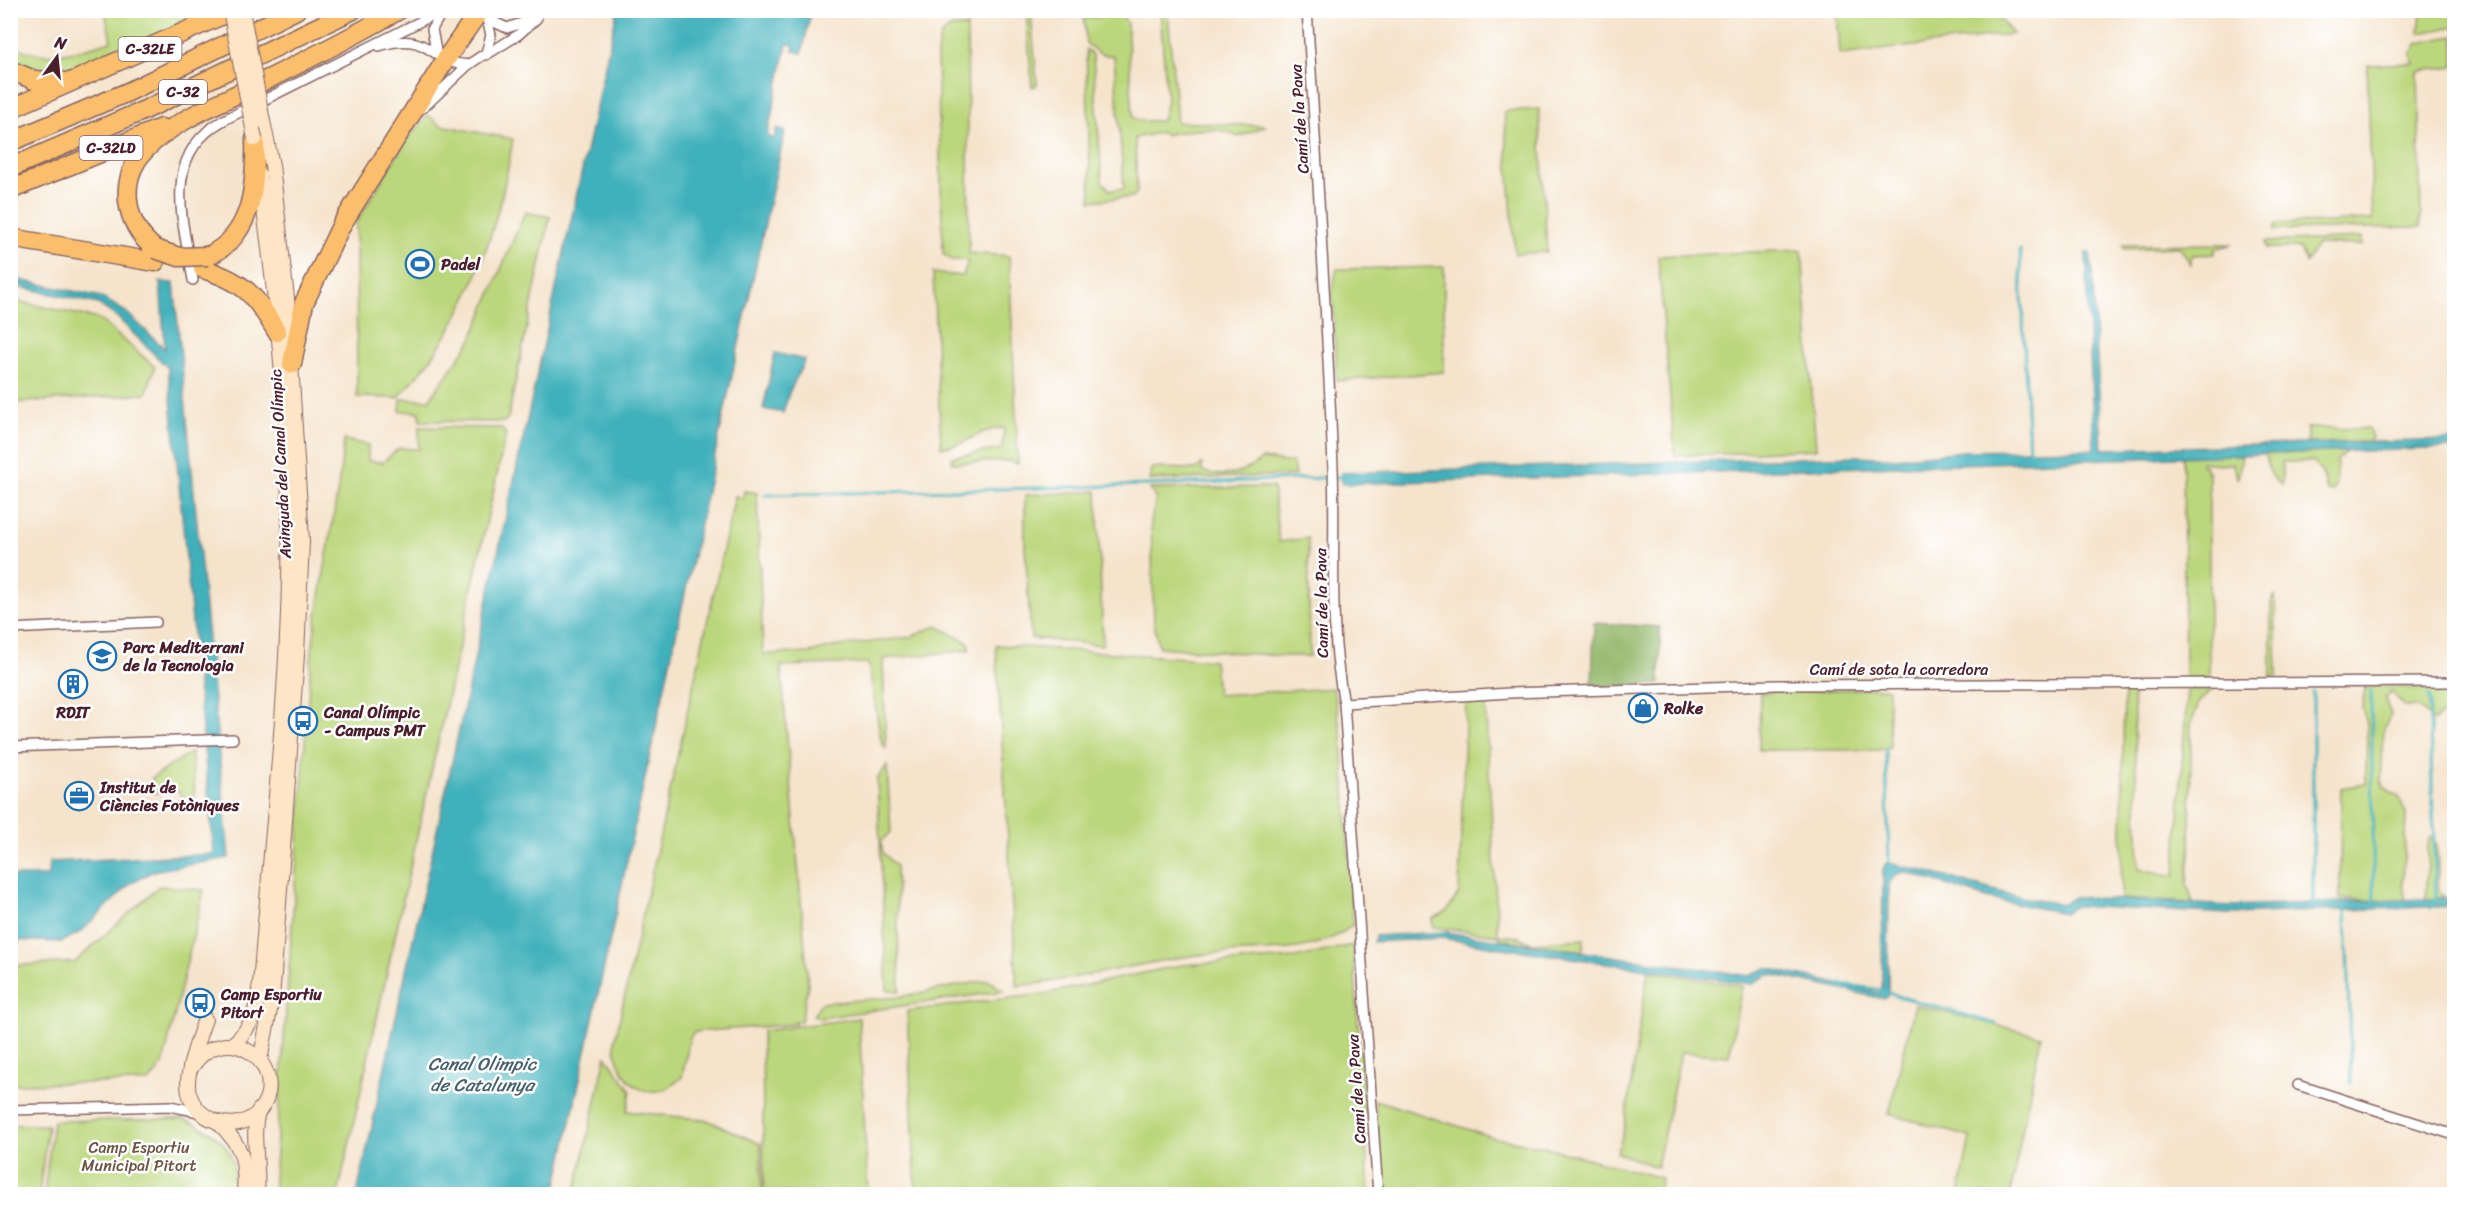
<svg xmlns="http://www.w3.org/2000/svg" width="2465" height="1205" font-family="Sriracha,sans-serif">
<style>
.green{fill:#bbd77c;stroke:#827b54;stroke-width:1.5}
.forest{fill:#94b86c;stroke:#6f6c4c;stroke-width:1.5}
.water{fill:#41b1bb;stroke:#466873;stroke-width:1.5}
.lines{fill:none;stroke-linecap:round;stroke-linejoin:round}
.stream{stroke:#41b1bb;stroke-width:3}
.street-casing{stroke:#866463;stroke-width:12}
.secondary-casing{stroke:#866463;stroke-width:16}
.highway-casing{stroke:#866463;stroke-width:21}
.street{stroke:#fff;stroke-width:9}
.secondary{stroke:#fde5c5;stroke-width:14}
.highway{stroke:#fabe6d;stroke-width:18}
.secondary-bridge-casing{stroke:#866463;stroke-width:16;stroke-linecap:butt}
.highway-bridge-casing{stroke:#866463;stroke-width:21;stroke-linecap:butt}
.secondary-bridge{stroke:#fde5c5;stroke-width:14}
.highway-bridge{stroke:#fabe6d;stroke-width:18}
.labels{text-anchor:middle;stroke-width:5;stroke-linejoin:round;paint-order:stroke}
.shield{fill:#fff;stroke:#80626b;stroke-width:1.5}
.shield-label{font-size:15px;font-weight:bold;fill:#4a1f2b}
.street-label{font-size:16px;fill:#4a1f2b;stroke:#fff}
.poi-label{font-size:16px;font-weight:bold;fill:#4a1f2b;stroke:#fff;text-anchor:start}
.park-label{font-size:16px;fill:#6c5643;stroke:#fff}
.water-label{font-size:18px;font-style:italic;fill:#46616c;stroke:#fff}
</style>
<rect width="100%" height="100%" fill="#fff"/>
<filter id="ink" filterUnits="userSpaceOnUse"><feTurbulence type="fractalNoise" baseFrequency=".0167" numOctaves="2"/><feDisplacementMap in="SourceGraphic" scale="12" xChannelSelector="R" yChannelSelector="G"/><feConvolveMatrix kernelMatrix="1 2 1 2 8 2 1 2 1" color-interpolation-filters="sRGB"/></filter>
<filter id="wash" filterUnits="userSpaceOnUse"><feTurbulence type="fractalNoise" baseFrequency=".008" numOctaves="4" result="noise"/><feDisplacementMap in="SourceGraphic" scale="24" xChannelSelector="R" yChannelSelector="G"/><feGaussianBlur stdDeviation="1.35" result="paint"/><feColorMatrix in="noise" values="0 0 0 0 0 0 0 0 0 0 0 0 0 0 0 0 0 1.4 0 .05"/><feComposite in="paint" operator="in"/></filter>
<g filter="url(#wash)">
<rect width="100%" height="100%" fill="#f5e4cc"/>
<g class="green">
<path d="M105 11H216L77 75 34 73 11 62 10 42C39 66 80 50 111 41Z"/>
<polygon points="1026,11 1031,11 1037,85 1032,87"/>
<path d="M1118 11H1121L1127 24 1133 117 1139 121H1162L1167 100 1160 11H1168L1177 122 1266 126 1238 137C1220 124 1185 131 1164 135L1163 132 1135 138 1137 192 1133 197 1091 201 1086 49 1093 56 1102 181 1110 190 1124 189 1114 56 1100 54 1086 43 1084 19 1118 14Z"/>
<polygon points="1837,11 1993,11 2013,34 1840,55"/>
<polygon points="2421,11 2452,11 2453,27 2419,33"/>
<path d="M953 27H967L969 253 1009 256 1018 464 1009 461 952 463V457L1002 449 1004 428C978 428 967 447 941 447L933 273 963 276 968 260H952L943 254 937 54C939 40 939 32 953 27Z"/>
<polygon points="2454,36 2454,67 2418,71 2421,227 2274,230 2276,224 2373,220 2367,65 2414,63 2411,55 2418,43"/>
<polygon points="1539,109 1547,252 1515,254 1504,111"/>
<path d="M428 115 440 125 513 139C501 217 478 290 433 356 423 371 409 385 398 398L357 397 356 222 408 138Z"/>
<polygon points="525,212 550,217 508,418 504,422 420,421 420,412 400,411 401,399 429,400 471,341"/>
<polygon points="2362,238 2362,245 2317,244 2306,263 2300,248 2266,248 2265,242"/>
<polygon points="2233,244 2215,249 2215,254 2191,255 2191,264 2180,247 2124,249 2123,245"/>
<polygon points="1802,250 1816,449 1675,456 1658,256"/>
<polygon points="1444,267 1444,372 1337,381 1332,289 1337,269"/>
<polygon points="11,300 99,319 155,367 146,394 11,403"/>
<path d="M419 427 501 428 506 434 338 1194H273L311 660C319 586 337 514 344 440L368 445V461L383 462 399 448 419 449Z"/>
<polygon points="2307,428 2368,429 2372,438 2369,442 2307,443"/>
<path d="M2347 451 2337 460V479L2333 491H2327L2322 473 2314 462H2282V485C2269 477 2268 467 2264 452Z"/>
<polygon points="2242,453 2238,480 2233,465 2201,462 2202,466 2206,466 2206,472 2209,472 2209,679 2185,679 2183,455"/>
<path d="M1262 459 1293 463 1295 475 1150 480 1152 468 1196 469 1202 464V471C1226 479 1243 474 1262 459Z"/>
<polygon points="1273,487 1279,542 1308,538 1310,656 1283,656 1159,647 1154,623 1151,520 1156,500 1150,489"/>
<path d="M744 491 757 493 763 654 809 653 833 647 910 637 937 626 969 643V650L883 659 886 748 882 745 868 663 781 666 808 984 801 1021H795V1024L694 1032 690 1037 682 1077C675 1083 667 1090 657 1091 630 1095 614 1063 615 1040L735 496 743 498Z"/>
<polygon points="1097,491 1103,643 1101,645 1031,638 1025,546 1025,495"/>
<polygon points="2275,595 2277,677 2271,677 2271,603"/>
<path d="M996 645 1214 660 1217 695 1333 688 1342 737 1353 924C1318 958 1245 949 1198 955 1137 963 1078 980 1017 986Z"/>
<path d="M2385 686C2407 687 2427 690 2450 689L2449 708 2434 721 2417 706 2406 707 2390 691 2385 698 2391 715 2384 728 2381 781 2385 788 2398 796 2406 813 2403 884 2406 902 2340 899 2341 788 2366 784 2367 723 2362 708 2365 688Z"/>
<polygon points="1885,688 1888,690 1890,747 1880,750 1759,750 1760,693"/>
<polygon points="2133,688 2139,869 2175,876 2187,689 2212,690 2199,702 2191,724 2190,855 2187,883 2193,903 2121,899 2124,689"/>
<polygon points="1485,699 1498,935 1519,937 1532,943 1584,939 1583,951 1500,939 1498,935 1433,927 1432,919 1447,911 1459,893 1466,700"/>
<polygon points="191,752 195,796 181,797 179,791 153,793 152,778"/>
<polygon points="887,765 891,832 881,842 883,853 896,866 900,991 887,990 877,779"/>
<path d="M2430 837 2437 844 2439 892 2445 897 2426 900C2425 887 2426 879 2428 866 2430 856 2425 847 2430 837Z"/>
<polygon points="159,886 204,890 163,1064 149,1082 11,1084 11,966 75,962"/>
<polygon points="1353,945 1369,1194 916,1194 907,1011 1044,994 1182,965 1295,958"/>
<polygon points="1648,971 1742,986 1729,1056 1681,1052 1657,1167 1617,1153 1624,1130"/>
<polygon points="988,980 1004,991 820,1018 813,1016 821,1003 898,997"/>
<polygon points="1915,1005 2041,1036 2010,1194 1959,1194 1970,1137 1889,1114"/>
<polygon points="859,1018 868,1194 764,1194 762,1031"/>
<polygon points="606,1056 631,1091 627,1111 707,1120 761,1144 762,1194 575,1194"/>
<polygon points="1375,1100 1496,1138 1545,1147 1661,1178 1659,1194 1381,1194"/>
<path d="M183 1119C222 1134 239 1150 234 1194H44L53 1121Z"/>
<polygon points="11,1125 48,1125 39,1194 11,1194"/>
</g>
<polygon class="forest" points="1594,623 1660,627 1660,684 1592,687"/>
<g class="water">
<polygon points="617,11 811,11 802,53 793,51 794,45 787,44 767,136 774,139 777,128 785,131 555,1194 357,1194"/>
<polygon points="2086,252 2090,252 2092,269 2102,449 2454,440 2454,448 1342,484 1341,473 1857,456 1895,458 1963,451 2094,449"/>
<polygon points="10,278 101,297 126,312 165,349 160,282 174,283 229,858 153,871 130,884 81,932 61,942 11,940 11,876 48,876 49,862 214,854 168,368 118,318 98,304 11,285"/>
<polygon points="775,353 805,360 789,393 783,413 763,409"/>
<path d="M1886 863C1946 873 2003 898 2064 904L2073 897 2232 906 2454 898V906L2231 914 2075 906 2064 913 1990 899 1905 872 1895 875 1889 884 1888 995 1884 999 1774 975H1767L1751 984 1495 947 1443 938 1373 942 1376 936 1445 932 1750 976 1766 968 1880 993 1882 990 1883 870Z"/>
</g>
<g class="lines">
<g class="stream">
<polyline points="2020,250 2029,454"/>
<polyline points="765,495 1149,485 1343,477"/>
<polyline points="2371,691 2374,903"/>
<polyline points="2313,692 2313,906"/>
<polyline points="2429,695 2436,901"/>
<polyline points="1886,748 1889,866"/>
<polyline points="2346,910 2351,1083"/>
<polyline points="1841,984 1883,990"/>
<polyline points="1884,992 1996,1024"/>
</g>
</g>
</g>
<g filter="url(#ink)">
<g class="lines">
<g class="street-casing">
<g id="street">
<path d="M1307 10C1317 163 1327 315 1333 468 1336 545 1328 627 1344 703L1378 1194"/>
<polyline points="485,18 507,28 537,18"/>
<path d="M379 46C431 30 428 62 468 65"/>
<polyline points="436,51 432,29 443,10"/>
<polyline points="486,55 518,35 535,20"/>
<polyline points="423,108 468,65 486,53 491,35 487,19"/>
<path d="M193 280C183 220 160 155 224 120L441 11"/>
<polyline points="10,629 156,622"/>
<polyline points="1344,703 1510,693 1776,685 2454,682"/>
<polyline points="10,747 233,739"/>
<polyline points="2298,1085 2454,1135"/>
<polyline points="10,1110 170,1106 199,1112"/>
</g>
</g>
<g class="secondary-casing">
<g id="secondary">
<path d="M231 1045C256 1027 258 1002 261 973 271 843 286 711 289 580 292 445 278 308 259 174"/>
<polyline points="260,1061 272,1000 297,655 302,541 287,298 272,165 263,121"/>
<path d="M190 1070C224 1013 293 1066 260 1110 237 1138 190 1120 188 1086 187 1069 199 1036 205 1019"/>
<path d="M218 1122C243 1147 246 1160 244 1194"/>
<path d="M257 1194C260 1168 250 1131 259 1110"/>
</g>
</g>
<g class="highway-casing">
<g id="highway">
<polyline points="10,70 34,80 69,82"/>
<polyline points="10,109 234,10"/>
<polyline points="10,142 128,92 296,10"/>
<polyline points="10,168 147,109 353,10"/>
<polyline points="10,190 161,128"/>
<polyline points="10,238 155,262"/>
<path d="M155 249C124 224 117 179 146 149 170 123 217 104 248 89 299 64 349 39 399 10"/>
<path d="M208 256C254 235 256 183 255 139"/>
<path d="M203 269C245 282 255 295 277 332"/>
<polyline points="292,364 304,303 342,224 446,59 480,10"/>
</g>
</g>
<use href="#street" class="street"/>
<use href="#secondary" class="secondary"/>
<use href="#highway" class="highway"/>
<g class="secondary-bridge-casing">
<g id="secondary-bridge">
<polyline points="230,10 255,139"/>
<polyline points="242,10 263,121"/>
</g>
</g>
<g class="highway-bridge-casing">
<polyline id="highway-bridge" points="155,249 179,257 208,256"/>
</g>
<use href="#secondary-bridge" class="secondary-bridge"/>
<use href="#highway-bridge" class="highway-bridge"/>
</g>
</g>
<defs>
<g id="stadium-ring" transform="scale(1.5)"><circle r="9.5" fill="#fff" stroke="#1f6fb2" stroke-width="1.5"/><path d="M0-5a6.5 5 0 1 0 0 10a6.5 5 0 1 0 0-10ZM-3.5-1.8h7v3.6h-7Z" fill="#1f6fb2"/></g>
<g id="university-ring" transform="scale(1.5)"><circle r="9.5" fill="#fff" stroke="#1f6fb2" stroke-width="1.5"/><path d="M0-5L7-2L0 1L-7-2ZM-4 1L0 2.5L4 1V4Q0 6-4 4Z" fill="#1f6fb2"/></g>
<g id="building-ring" transform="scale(1.5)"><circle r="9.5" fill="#fff" stroke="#1f6fb2" stroke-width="1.5"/><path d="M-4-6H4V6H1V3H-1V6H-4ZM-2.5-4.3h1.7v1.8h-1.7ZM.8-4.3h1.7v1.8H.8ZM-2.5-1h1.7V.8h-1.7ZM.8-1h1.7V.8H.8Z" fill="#1f6fb2"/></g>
<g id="shop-ring" transform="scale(1.5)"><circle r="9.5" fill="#fff" stroke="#1f6fb2" stroke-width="1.5"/><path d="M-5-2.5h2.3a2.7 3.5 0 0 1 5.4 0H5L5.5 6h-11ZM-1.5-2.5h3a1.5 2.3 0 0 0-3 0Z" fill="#1f6fb2"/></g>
<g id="bus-ring" transform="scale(1.5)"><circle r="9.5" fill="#fff" stroke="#1f6fb2" stroke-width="1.5"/><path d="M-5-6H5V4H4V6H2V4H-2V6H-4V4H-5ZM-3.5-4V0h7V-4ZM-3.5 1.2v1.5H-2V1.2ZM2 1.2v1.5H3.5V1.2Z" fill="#1f6fb2"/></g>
<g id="office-ring" transform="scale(1.5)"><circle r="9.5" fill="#fff" stroke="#1f6fb2" stroke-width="1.5"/><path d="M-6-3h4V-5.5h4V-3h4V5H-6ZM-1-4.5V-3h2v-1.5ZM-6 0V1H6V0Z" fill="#1f6fb2"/></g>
</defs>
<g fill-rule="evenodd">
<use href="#stadium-ring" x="420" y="264"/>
<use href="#university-ring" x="102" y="656"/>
<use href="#building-ring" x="73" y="684"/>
<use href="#shop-ring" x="1643" y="708"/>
<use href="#bus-ring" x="303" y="721"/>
<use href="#office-ring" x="79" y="796"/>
<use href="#bus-ring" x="200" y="1003"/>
</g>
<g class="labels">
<g class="shield">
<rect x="118.5" y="37" width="63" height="24" rx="4.5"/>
<rect x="159" y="80" width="48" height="24" rx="4.5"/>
<rect x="79.5" y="136" width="63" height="24" rx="4.5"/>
</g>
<g class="shield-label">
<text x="150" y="54">C-32LE</text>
<text x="183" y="97">C-32</text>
<text x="111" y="153">C-32LD</text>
</g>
<g class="street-label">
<text transform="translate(1299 119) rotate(-94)" y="6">Camí de la Pava</text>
<text transform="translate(280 464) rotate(-93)" y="6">Avinguda del Canal Olímpic</text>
<text transform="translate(1321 603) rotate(-91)" y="6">Camí de la Pava</text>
<text x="1899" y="675">Camí de sota la corredora</text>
<text transform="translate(1356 1089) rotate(-94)" y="6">Camí de la Pava</text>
</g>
<g class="poi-label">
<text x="441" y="270">Padel</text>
<text x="123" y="653">Parc Mediterrani<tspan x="123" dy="18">de la Tecnologia</tspan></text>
<text x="1664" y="714">Rolke</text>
<text x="73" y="718" text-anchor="middle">RDIT</text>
<text x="324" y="718">Canal Olímpic<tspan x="324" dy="18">- Campus PMT</tspan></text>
<text x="100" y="793">Institut de<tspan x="100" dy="18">Ciències Fotòniques</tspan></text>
<text x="221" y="1000">Camp Esportiu<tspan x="221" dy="18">Pitort</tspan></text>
</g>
<g class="park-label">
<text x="139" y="1153">Camp Esportiu<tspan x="139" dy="18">Municipal Pitort</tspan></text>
</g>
<g class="water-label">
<text x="482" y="1070">Canal Olimpic<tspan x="482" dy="21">de Catalunya</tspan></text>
</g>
</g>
<rect width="2465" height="1205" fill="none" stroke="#fff" stroke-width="36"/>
<g transform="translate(57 57) rotate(15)" stroke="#ffffff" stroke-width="4.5" paint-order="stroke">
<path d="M0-4.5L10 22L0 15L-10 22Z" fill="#4a1f2b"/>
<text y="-9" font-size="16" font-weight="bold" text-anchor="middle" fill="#4a1f2b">N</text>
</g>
</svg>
